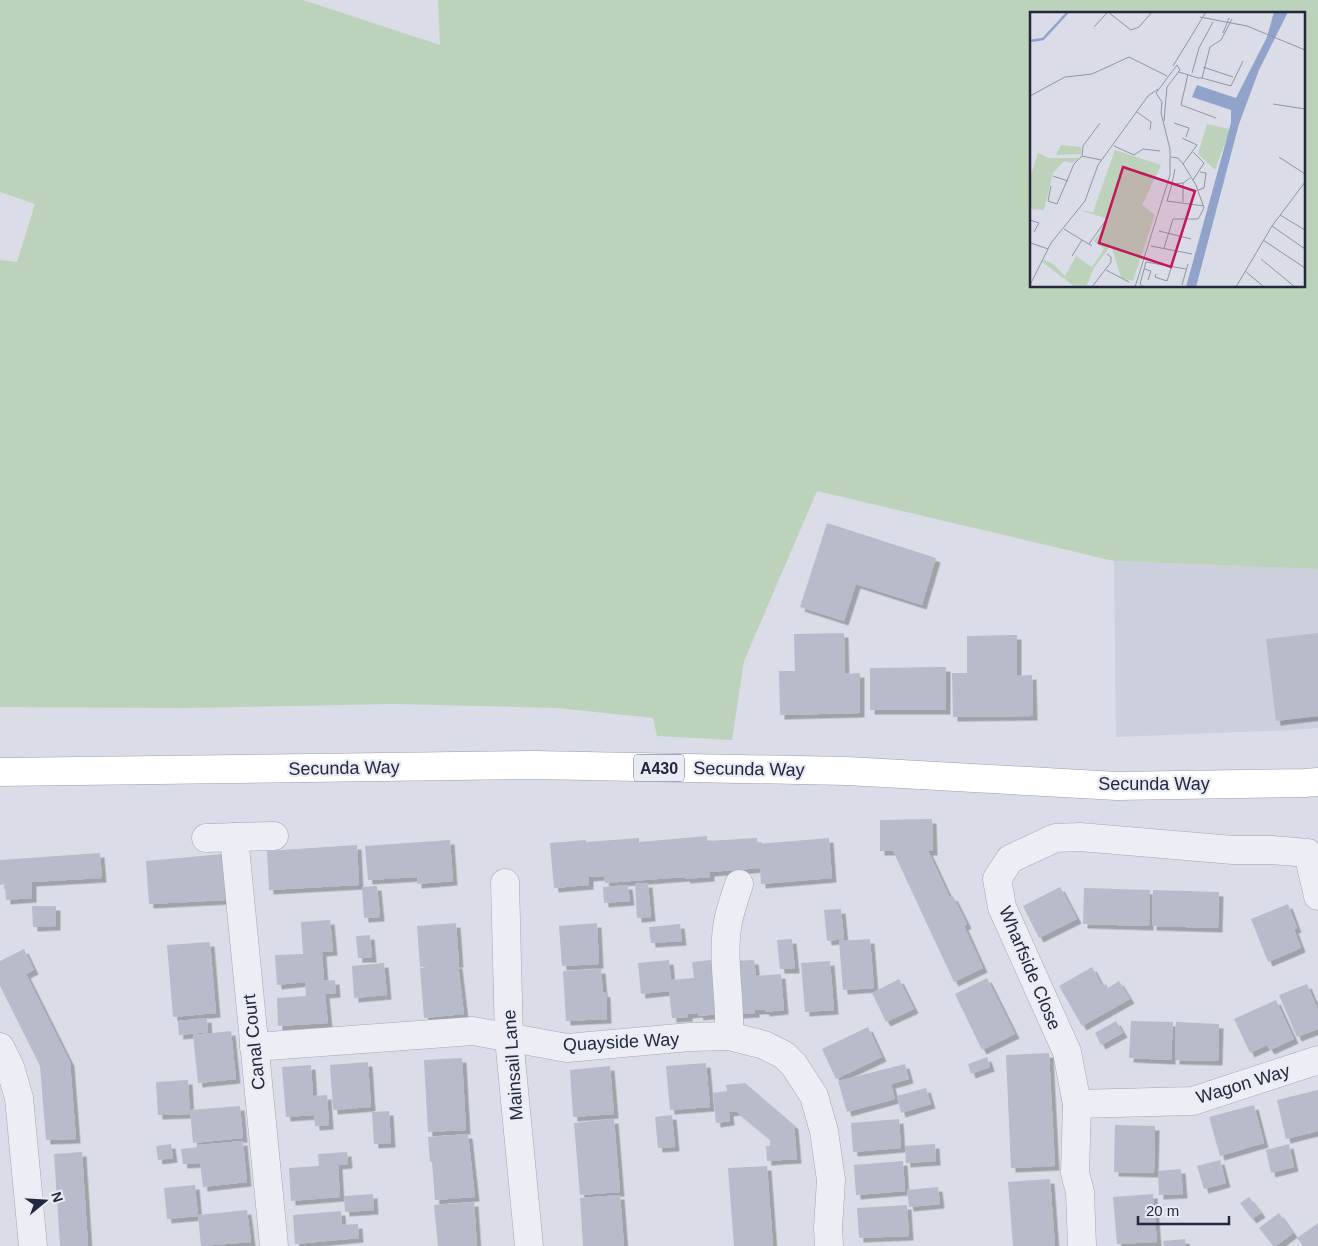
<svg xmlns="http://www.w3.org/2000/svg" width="1318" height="1246" font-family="Helvetica,sans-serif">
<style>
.built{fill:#cccfdc}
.green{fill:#bcd2bb;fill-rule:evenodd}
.building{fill:#b7bbca;filter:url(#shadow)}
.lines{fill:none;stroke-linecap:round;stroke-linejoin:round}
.street-casing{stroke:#a3a7b4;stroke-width:29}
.primary-casing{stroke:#999eb3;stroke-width:29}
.street{stroke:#edeef5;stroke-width:28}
.primary{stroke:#fff;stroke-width:28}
.labels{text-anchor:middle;stroke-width:4.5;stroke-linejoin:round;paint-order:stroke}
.shield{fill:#eaecf5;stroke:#5f6375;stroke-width:1}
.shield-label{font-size:16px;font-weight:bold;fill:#23283e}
.street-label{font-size:18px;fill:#23283e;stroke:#eaecf5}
.inset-river{fill:none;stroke:#91a2cb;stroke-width:2.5}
.inset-road{fill:none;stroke:#9195a3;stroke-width:1}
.view{fill:#c2185b;fill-opacity:0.15;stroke:#c2185b;stroke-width:2.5}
.inset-edge{fill:none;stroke:#23283e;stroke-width:2.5}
</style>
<defs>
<filter id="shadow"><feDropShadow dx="4.5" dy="4.5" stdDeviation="0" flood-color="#0004"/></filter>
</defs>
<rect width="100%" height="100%" fill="#dadde7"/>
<polygon class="built" points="1114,561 1318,569 1318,728 1293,730 1116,737"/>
<path class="green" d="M0 0H303L440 45 438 0H1318V569L1114 561 817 491 744 661 732 740 657 736 653 718 557 708 394 704 184 708 0 707V260L17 262 35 204 0 192ZM1032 14H1304V286H1032Z"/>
<g class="building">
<polygon points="827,523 936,558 922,605 856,584 844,621 800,607"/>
<polygon points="844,633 845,674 860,673 860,713 780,715 779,671 795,671 794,634"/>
<polygon points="1318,633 1318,716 1276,721 1266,639"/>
<polygon points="1017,635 1017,676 1032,675 1033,716 953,717 952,673 967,673 967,636"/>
<polygon points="946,667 946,710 870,710 870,668"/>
<polygon points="932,819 933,851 928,851 950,898 953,896 967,924 964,926 983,968 954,982 893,851 880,851 880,820"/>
<polygon points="707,836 707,841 757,838 758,844 829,838 832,878 761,884 760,868 710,872 710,877 686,879 685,877 605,883 604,876 589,877 589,885 554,888 550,843 586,840 586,842 639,838 639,842"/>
<polygon points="450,840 453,881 417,884 417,877 368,880 365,846"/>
<polygon points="357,845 359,885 269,890 267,851"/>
<polygon points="100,853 102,878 32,882 32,898 6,900 5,884 0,885 0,860"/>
<polygon points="223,854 226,900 149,904 146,861"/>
<polygon points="648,883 651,917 637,918 635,884"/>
<polygon points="628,885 630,901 604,903 603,887"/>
<polygon points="377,886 380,917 364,918 362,887"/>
<polygon points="1060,887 1077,919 1039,938 1023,906"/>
<polygon points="1084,888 1150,890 1149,926 1083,924"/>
<polygon points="1153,890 1219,892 1218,928 1152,926"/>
<polygon points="1288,904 1297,928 1294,929 1301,948 1268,962 1251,919"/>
<polygon points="32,906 56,906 56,926 33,927"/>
<polygon points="841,909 844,939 827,941 824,910"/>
<polygon points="330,920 333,951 322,952 324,981 335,980 336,993 325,994 328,1023 278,1026 277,998 306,996 305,982 277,985 275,955 303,954 301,922"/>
<polygon points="456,923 459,963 420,967 417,926"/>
<polygon points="597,923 599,964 562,966 559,926"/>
<polygon points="680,924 682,941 651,943 649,927"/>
<polygon points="370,935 372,958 358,958 356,936"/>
<polygon points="792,939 795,969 780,969 777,940"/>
<polygon points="870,939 874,988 843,990 839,941"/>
<polygon points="210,942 216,1013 173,1017 167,945"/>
<polygon points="24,949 34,970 26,974 70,1062 76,1139 46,1140 40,1066 0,986 0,961"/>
<polygon points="669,960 671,980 694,978 692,962 711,960 717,1014 699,1016 698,1013 688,1014 688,1017 672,1018 669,991 641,994 638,963"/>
<polygon points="754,960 756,976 781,974 784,1010 765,1012 765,1010 755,1010 755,1013 738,1014 734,961"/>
<polygon points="830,961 834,1010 805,1012 801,963"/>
<polygon points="384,963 387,995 354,998 352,966"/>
<polygon points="458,964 464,1014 424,1018 420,968"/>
<polygon points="1092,967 1102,986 1106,984 1108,988 1119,981 1130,999 1082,1026 1059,986"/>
<polygon points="601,969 603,992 606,993 607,1019 566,1021 563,971"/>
<polygon points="987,978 1015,1034 982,1050 955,994"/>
<polygon points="899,979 914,1009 886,1022 872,993"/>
<polygon points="1307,984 1318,1010 1318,1029 1297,1037 1279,995"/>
<polygon points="1276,1000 1294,1039 1270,1050 1267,1045 1250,1053 1234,1019"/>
<polygon points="207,1018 208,1032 179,1035 178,1021"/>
<polygon points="1116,1021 1123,1033 1101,1045 1095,1033"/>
<polygon points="1131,1021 1173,1022 1171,1060 1129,1058"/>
<polygon points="1176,1022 1219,1024 1218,1061 1175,1060"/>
<polygon points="868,1027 882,1057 836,1079 822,1049"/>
<polygon points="231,1031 236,1079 198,1083 193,1035"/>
<polygon points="1049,1053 1055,1166 1011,1168 1006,1055"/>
<polygon points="987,1057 990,1067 971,1074 968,1064"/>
<polygon points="462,1058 466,1130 428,1132 424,1060"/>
<polygon points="368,1062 371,1107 333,1110 330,1065"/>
<polygon points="706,1063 710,1107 670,1110 666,1066"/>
<polygon points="905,1064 909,1079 891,1084 895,1099 847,1112 838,1081"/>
<polygon points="311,1065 313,1096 327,1095 329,1125 315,1126 314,1115 286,1117 282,1067"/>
<polygon points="610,1066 614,1114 573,1117 570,1070"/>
<polygon points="188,1080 190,1114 158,1115 156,1082"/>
<polygon points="745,1083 794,1125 797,1159 767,1161 766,1146 770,1146 770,1139 736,1111 729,1112 730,1121 716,1123 713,1093 727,1091 726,1085"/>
<polygon points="926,1088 931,1104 901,1113 897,1096"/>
<polygon points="1318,1090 1318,1131 1286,1139 1277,1100"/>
<polygon points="1254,1105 1264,1143 1220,1156 1209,1117"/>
<polygon points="240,1106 243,1138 193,1143 190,1110"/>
<polygon points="389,1111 391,1143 374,1144 372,1112"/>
<polygon points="672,1115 675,1147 658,1148 655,1117"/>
<polygon points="614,1119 620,1192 580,1195 574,1123"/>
<polygon points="899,1119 901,1148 853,1152 851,1123"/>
<polygon points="1115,1125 1155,1126 1154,1173 1114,1172"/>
<polygon points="468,1134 475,1197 435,1200 432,1162 430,1162 428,1137"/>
<polygon points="243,1141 247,1182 203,1187 200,1163 183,1164 181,1149 199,1147 198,1145"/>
<polygon points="171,1144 173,1158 158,1160 156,1146"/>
<polygon points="935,1144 936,1161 906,1163 905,1146"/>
<polygon points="1289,1144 1294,1167 1271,1173 1266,1150"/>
<polygon points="82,1152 88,1246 60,1246 54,1154"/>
<polygon points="347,1152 348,1164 338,1165 340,1197 291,1201 289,1168 319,1166 318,1154"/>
<polygon points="1220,1160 1226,1183 1204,1189 1197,1166"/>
<polygon points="903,1161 905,1191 856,1195 854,1165"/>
<polygon points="767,1166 773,1246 734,1246 728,1168"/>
<polygon points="1181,1169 1183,1194 1159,1195 1158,1171"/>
<polygon points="1050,1179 1055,1246 1013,1246 1008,1182"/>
<polygon points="195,1185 198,1216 167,1219 164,1188"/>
<polygon points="938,1187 940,1204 909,1207 907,1190"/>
<polygon points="373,1194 374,1210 345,1212 344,1196"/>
<polygon points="1153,1194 1157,1242 1117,1244 1113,1197"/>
<polygon points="620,1195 624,1246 583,1246 580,1198"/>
<polygon points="1249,1197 1261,1213 1252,1219 1240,1203"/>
<polygon points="474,1202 477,1246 438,1246 434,1205"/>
<polygon points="907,1205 909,1236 859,1238 857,1208"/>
<polygon points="247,1210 251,1242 201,1246 198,1215"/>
<polygon points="341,1211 342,1225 358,1224 359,1238 295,1244 293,1215"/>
<polygon points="1279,1213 1293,1233 1276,1246 1273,1246 1259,1228"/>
<polygon points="1318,1223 1318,1246 1303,1246 1297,1238"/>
<polygon points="1185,1239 1186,1246 1164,1246 1163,1241"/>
</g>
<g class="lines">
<g class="street-casing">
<g id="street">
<polyline points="234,837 274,1246"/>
<polyline points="206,838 274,836"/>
<polyline points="505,883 509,1038 529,1246"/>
<path d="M729 1036C731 998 721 959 728 922 730 910 735 897 739 884"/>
<polyline points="0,1047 10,1067 19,1098 33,1246"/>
<polyline points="254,1047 473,1031 567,1048 690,1037 729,1036 764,1045 784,1055 794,1065 814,1096 824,1131 831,1180 828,1228 829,1246"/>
<polyline points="1077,1104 1193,1101 1318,1060"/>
<polyline points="1082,1246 1080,1192 1075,1173 1077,1104 1067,1052 1002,907 997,879 1010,859 1055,838 1080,837 1233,850 1272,850 1308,853 1318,896"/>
</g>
</g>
<g class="primary-casing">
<polyline id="primary" points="0,772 534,765 847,771 1117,786 1305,783 1318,782"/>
</g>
<use href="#street" class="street"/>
<use href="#primary" class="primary"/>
</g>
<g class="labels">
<rect class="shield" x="634" y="754.5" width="50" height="27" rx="4"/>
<g class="shield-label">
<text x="659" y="774">A430</text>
</g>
<g class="street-label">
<text transform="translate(344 768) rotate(-1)" y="6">Secunda Way</text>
<text transform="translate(749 769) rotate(1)" y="6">Secunda Way</text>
<text x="1154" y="790">Secunda Way</text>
<text transform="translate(1030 968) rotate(67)" y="6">Wharfside Close</text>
<text transform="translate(254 1042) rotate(-96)" y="6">Canal Court</text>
<text transform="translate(621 1042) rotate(-3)" y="6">Quayside Way</text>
<text transform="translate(513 1065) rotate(-94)" y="6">Mainsail Lane</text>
<text transform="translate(1243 1084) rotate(-17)" y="6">Wagon Way</text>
</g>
</g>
<g transform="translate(1030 12)">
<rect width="275" height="275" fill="#dadde7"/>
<path d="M177 112 200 117 185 158 168 142ZM31 133 51 135V142L26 143ZM85 138 131 153 112 193 125 203 103 269 91 266 81 233 64 256 56 275H45L12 250 13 247 23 252 35 264 46 244 62 255 74 237 64 229 79 207 48 198 63 200ZM8 141 19 146H51L42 151 34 149 23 161 14 198 0 197V166Z" fill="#bcd2bb"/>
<path d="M244 0H258L229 58 209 112 166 275H156L201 111V98L162 85 167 73 206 86 237 25Z" fill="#91a2cb"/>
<path class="inset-river" d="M0 29 13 27 38 0"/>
<path class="inset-road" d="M78 0 101 18 109 15 122 0M170 5 217 14 275 38M64 15 77 1M193 21 199 6M143 54 176 0M173 55 203 65M149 60 168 66M162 61 169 36 183 10M158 62 151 93 186 106M168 66H172L180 35 191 28 202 7M172 66 201 74 213 49M0 84 35 65 62 62 99 45 137 64M243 92 275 97M107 100 121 110 120 118M70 111 53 134 52 144 71 148M144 111 159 116 156 125M152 126 167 133 153 152M84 134 104 143 113 137 130 139M249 145 275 162M23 164 38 169M160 166 153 171 142 172 137 189 174 194M163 168 174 151 163 140M142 172 145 157M21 174 18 189 27 192 44 152 52 144M168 178 174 176 176 161 170 160M153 190V171M250 203 275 218M0 208 9 211 4 220M242 214 275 237M34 217 62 234M129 219 161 227M233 228 275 256M1 231 18 237M59 232 76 208M121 234 162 242M134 236 143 207H168L174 196 166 173 153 152 148 146 141 145M42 244 52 228M231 247 265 275M114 257 121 259 118 268M76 258 99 270M215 259 234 275M126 262 125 265 137 269 142 253M0 273 21 231 55 189 68 153 118 84 128 77M152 273 158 252M62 275 81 250V245L77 242M105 275 140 163V137L131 101 132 90 126 81 147 53 150 58 137 75 134 109M114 275 110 272 116 250 156 257M206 275 242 214 275 170"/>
<path class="view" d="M93 155 165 179 141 255 69 231Z"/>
<rect width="275" height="275" class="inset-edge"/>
</g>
<g transform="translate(45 1201) rotate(72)" stroke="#eaecf5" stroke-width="4" paint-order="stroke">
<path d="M0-4L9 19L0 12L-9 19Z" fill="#23283e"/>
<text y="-8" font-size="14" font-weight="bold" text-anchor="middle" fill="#23283e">N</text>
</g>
<path d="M1138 1216v8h91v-8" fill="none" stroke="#23283e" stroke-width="2.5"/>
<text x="1146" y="1216" font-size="15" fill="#23283e" stroke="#eaecf5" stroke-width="4" paint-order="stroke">20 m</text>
</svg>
